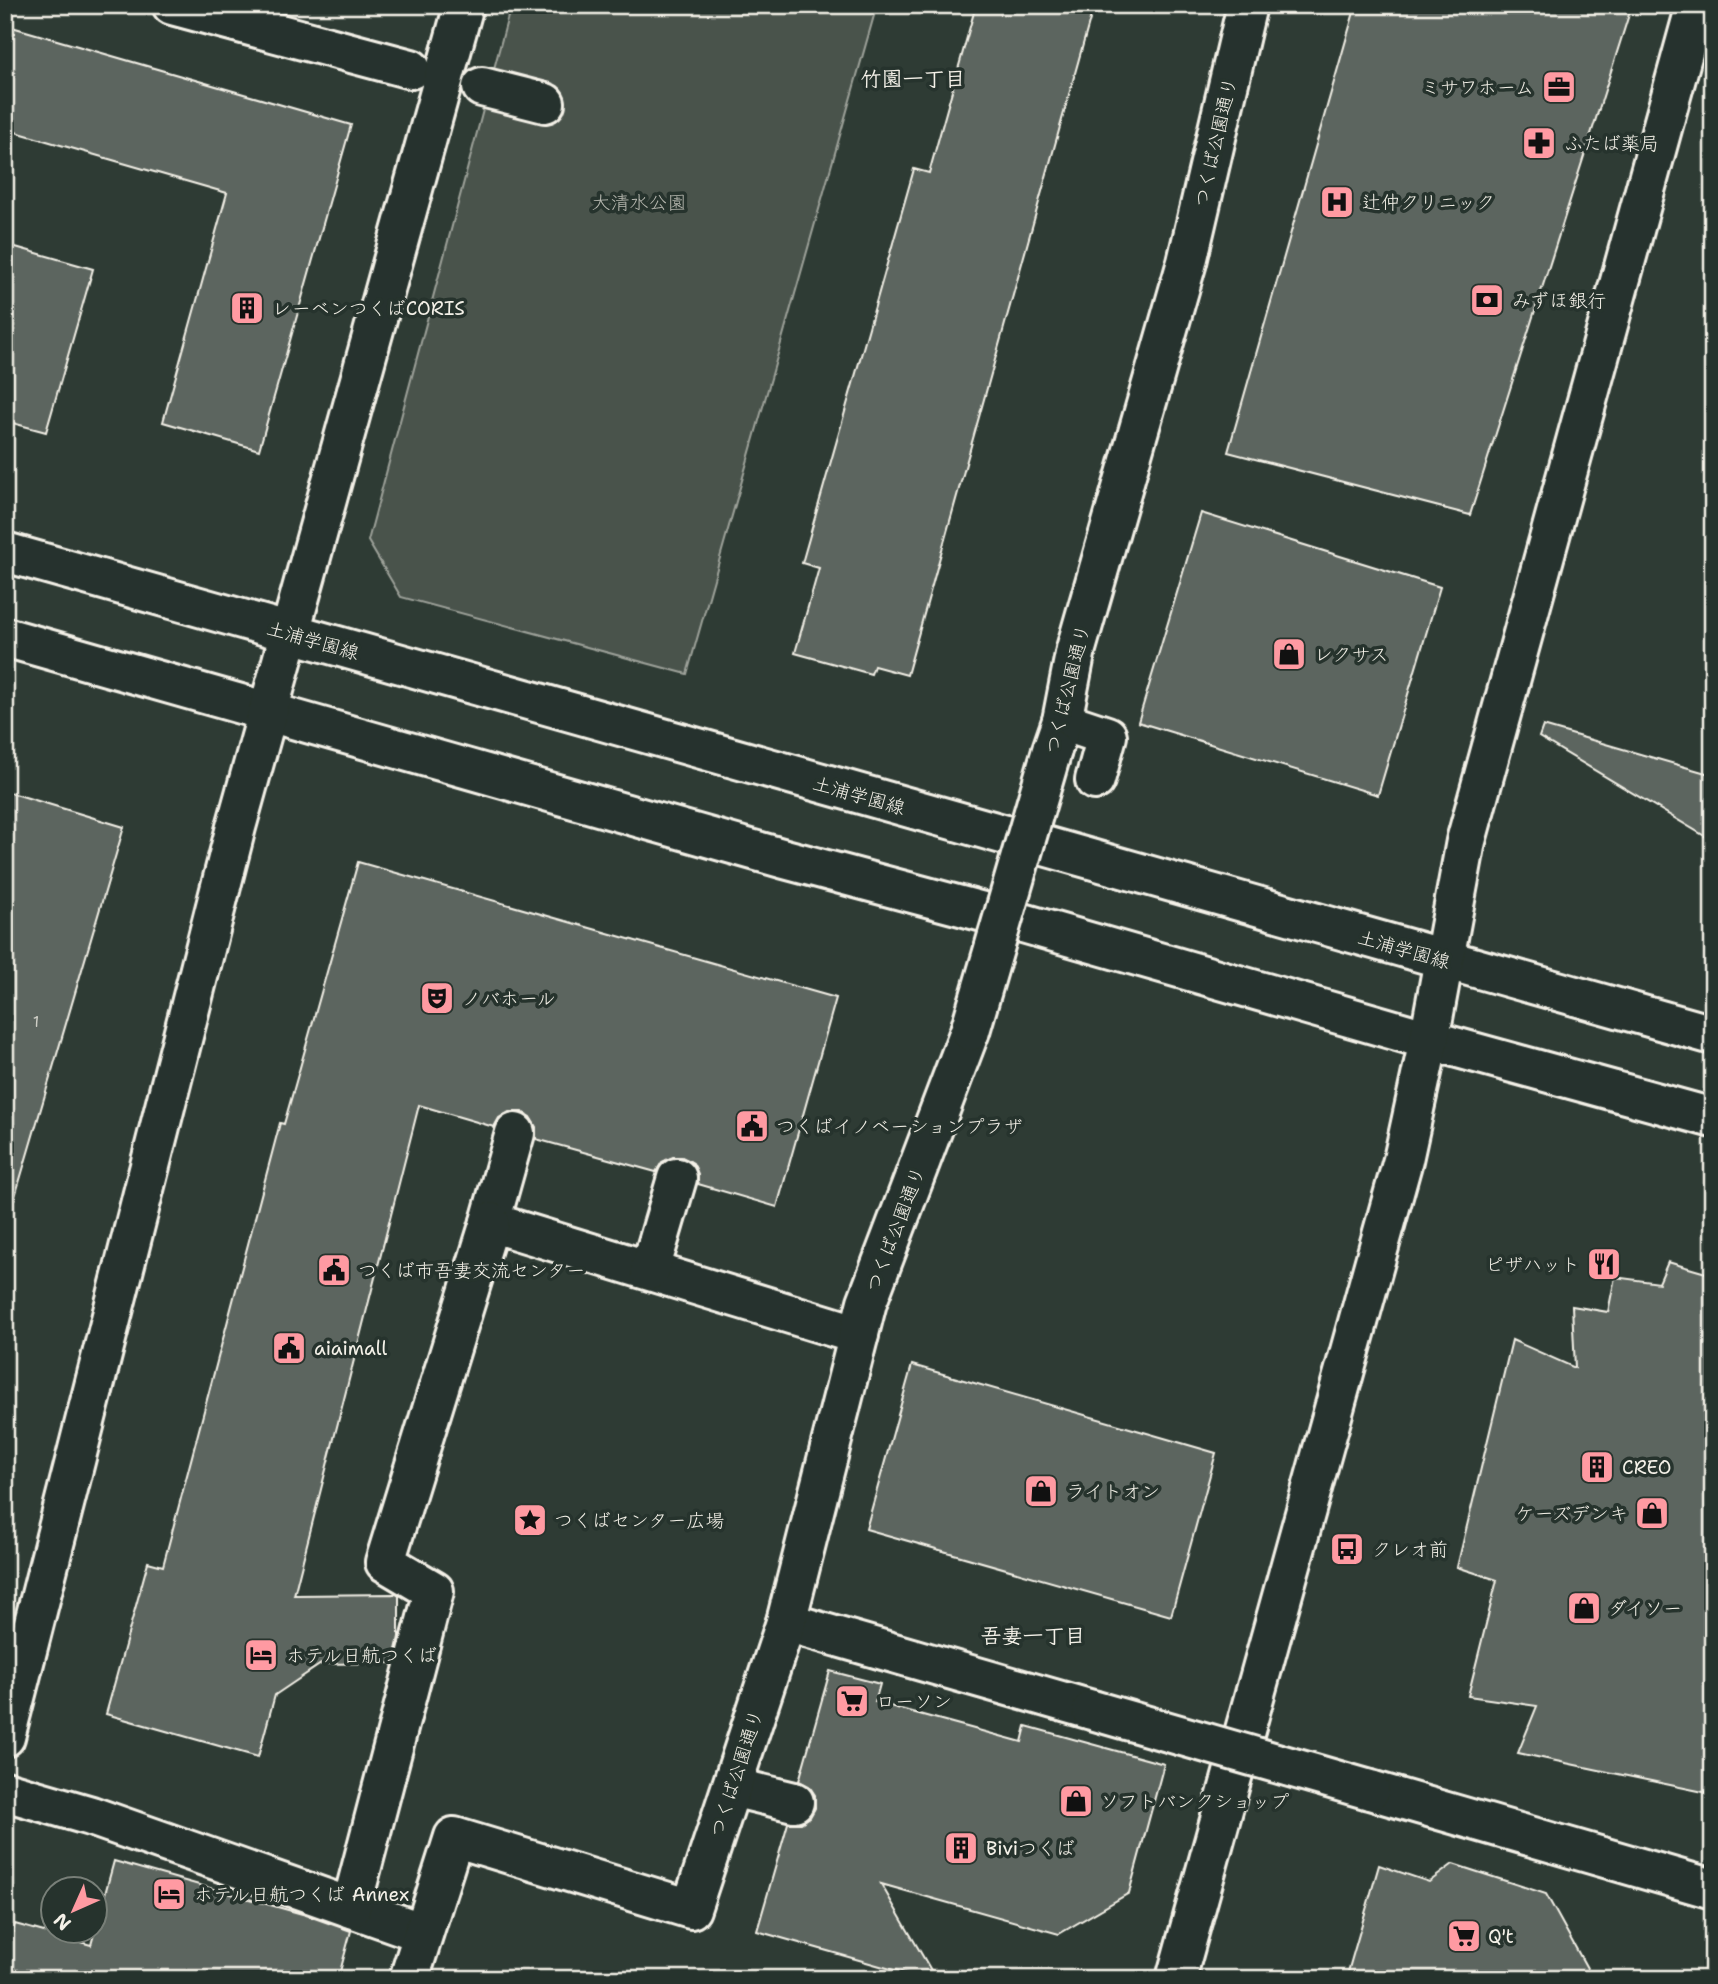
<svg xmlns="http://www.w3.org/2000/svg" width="1718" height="1984" font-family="'Shantell Sans','Klee One',sans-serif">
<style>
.green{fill:#48524c;stroke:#9ea29a;stroke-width:2}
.building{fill:#5c655e;stroke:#f4f1e8;stroke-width:2}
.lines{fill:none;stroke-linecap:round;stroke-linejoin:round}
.street-casing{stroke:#f4f1e8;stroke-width:44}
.secondary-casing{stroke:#f4f1e8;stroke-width:44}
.street{stroke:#26332d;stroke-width:38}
.secondary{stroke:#26332d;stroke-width:38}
.street-bridge-casing{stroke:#f4f1e8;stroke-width:44;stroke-linecap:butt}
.street-bridge{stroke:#26332d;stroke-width:38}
.labels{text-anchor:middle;stroke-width:7;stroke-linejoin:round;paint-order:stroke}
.number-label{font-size:16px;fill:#cecec6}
.poi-label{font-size:19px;fill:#f4f1e8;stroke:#26332d;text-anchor:start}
.street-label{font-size:19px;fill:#f4f1e8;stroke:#26332d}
.park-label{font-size:19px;fill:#b8b9b1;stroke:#26332d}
.neighbourhood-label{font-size:21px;font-weight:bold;fill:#f4f1e8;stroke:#26332d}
</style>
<rect width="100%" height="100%" fill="#2e3b34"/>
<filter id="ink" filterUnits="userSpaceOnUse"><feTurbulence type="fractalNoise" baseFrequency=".0143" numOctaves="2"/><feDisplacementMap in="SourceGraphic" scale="14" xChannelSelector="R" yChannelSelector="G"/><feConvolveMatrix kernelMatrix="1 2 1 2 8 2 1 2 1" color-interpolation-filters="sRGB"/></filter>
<g filter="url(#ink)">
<polygon class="green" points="511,5 877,5 687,674 401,597 368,541"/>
<g class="building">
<polygon points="976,5 1094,5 907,675 874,666 871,674 795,653 819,568 802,563 914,169 929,173"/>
<polygon points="1356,5 1632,5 1470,515 1228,452"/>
<polygon points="5,25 351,125 259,450 163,422 227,193 5,129"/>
<polygon points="5,244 93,269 46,432 5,421"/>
<polygon points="1201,513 1440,587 1378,795 1138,722"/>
<polygon points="1543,726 1713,775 1713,841 1539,737"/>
<polygon points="5,791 124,827 14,1200 5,1199"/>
<polygon points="358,862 836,998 777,1207 698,1184 698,1174 693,1163 682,1157 673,1157 662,1162 656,1172 536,1139 536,1127 530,1117 522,1112 509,1112 499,1118 494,1127 419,1105 294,1595 396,1594 399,1596 399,1637 393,1663 321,1664 275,1695 258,1757 106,1714 148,1562 163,1566 280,1123 284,1124"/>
<polygon points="1668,1262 1713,1275 1713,1794 1518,1753 1537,1706 1468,1696 1497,1580 1457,1567 1512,1340 1575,1368 1572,1306 1608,1312 1615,1277 1659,1283"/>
<polygon points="912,1365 1216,1453 1171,1616 866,1529"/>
<polygon points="830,1671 880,1684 875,1702 1022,1742 1026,1726 1164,1764 1129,1893 1059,1934 881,1884 936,1979 926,1979 757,1931 788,1823 801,1823 810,1817 815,1808 815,1795 809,1786 799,1781"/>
<polygon points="114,1861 306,1915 351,1931 338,1979 5,1979 5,1958 15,1924 91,1945"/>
<polygon points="1453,1864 1546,1894 1593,1979 1346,1979 1379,1865 1429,1882"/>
</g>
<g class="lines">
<g class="street-casing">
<g id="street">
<polyline points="172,5 411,69"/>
<polyline points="482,87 545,103"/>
<polyline points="1062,721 1107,736 1095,780"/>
<polyline points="1052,750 1062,721 1076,649 1187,262 1247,5"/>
<polyline points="515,1133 490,1222 859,1335"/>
<polyline points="650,1270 677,1178"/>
<polyline points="786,1622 1092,1710"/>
<polyline points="732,1787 794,1802"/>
<polyline points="1370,1790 1713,1889"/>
<polyline points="5,1791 91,1816 423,1933"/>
<polyline points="351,1908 434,1591 385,1562 490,1222"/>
<polyline points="409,1979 454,1837 691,1909 786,1622 867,1302 970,1031"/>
</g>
</g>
<g class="secondary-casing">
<g id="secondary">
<polyline points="5,552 1713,1035"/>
<polyline points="5,637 785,859 1002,917 1429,1040 1713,1118"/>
<polyline points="5,1737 236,827 464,5"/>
<polyline points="1176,1979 1403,1160 1429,1040 1466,841 1696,5"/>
</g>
</g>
<use href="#street" class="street"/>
<use href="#secondary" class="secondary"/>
<g class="street-bridge-casing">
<g id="street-bridge">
<polyline points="970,1031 1052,750"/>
<polyline points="1092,1710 1370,1790"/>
</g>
</g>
<use href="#street-bridge" class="street-bridge"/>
</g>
</g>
<defs>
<g id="office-square" transform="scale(1.75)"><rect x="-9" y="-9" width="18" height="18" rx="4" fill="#ff9aa2" stroke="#26332d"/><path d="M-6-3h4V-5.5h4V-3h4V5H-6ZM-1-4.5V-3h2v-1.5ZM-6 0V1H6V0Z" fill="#111"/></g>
<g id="pharmacy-square" transform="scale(1.75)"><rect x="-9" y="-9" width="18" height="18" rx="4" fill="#ff9aa2" stroke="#26332d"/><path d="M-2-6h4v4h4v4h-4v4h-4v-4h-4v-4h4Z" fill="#111"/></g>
<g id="hospital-square" transform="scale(1.75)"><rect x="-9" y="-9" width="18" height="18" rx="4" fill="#ff9aa2" stroke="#26332d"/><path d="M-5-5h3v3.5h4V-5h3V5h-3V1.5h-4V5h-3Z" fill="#111"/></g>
<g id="bank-square" transform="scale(1.75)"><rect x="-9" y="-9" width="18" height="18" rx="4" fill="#ff9aa2" stroke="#26332d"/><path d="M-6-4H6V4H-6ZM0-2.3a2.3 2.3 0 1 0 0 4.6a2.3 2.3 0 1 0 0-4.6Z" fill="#111"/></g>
<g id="building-square" transform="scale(1.75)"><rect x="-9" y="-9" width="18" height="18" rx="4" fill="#ff9aa2" stroke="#26332d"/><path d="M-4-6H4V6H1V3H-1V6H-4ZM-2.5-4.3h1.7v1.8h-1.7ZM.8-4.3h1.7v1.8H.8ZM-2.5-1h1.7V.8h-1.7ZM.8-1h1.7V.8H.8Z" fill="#111"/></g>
<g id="shop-square" transform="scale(1.75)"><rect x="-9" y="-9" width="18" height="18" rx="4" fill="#ff9aa2" stroke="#26332d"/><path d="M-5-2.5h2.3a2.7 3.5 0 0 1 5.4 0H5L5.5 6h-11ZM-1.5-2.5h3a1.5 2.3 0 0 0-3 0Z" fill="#111"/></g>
<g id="theatre-square" transform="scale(1.75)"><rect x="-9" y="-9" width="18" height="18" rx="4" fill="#ff9aa2" stroke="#26332d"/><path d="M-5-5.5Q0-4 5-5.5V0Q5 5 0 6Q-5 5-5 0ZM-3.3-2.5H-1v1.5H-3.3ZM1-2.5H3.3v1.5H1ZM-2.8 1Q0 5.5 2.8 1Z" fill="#111"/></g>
<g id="civic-square" transform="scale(1.75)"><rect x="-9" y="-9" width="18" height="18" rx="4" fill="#ff9aa2" stroke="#26332d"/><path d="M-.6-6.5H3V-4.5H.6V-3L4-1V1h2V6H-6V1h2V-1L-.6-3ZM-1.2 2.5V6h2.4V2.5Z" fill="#111"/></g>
<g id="restaurant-square" transform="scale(1.75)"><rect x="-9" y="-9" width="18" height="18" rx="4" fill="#ff9aa2" stroke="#26332d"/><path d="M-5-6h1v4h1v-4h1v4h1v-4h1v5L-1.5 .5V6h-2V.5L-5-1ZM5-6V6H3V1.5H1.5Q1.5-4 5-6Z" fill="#111"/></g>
<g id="sight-square" transform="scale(1.75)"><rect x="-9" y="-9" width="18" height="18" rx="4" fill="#ff9aa2" stroke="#26332d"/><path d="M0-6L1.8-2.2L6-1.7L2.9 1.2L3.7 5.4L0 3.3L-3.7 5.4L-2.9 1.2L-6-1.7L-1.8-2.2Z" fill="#111"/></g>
<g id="bus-square" transform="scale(1.75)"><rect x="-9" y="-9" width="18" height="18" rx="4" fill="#ff9aa2" stroke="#26332d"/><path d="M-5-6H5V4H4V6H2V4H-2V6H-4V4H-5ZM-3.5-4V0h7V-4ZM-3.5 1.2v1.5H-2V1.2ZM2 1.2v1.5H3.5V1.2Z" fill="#111"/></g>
<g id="hotel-square" transform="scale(1.75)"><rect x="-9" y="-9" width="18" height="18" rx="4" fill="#ff9aa2" stroke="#26332d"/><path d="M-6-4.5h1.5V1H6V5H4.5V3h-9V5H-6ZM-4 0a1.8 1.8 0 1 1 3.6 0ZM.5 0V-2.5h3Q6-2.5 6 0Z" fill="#111"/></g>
<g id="supermarket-square" transform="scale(1.75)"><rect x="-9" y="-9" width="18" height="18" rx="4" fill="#ff9aa2" stroke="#26332d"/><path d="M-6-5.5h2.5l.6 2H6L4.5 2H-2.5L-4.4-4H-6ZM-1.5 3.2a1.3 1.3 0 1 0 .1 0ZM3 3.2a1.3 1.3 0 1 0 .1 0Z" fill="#111"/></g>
</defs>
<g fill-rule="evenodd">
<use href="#office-square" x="1559" y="87"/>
<use href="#pharmacy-square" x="1539" y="143"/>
<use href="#hospital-square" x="1337" y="202"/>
<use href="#bank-square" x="1487" y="300"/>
<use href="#building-square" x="247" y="308"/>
<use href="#shop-square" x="1289" y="654"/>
<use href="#theatre-square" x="437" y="998"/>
<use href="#civic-square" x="752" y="1126"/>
<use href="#restaurant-square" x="1604" y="1264"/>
<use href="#civic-square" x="334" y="1270"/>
<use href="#civic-square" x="289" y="1348"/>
<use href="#building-square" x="1597" y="1467"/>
<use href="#shop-square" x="1041" y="1491"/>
<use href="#shop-square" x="1652" y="1513"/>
<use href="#sight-square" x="530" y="1520"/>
<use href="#bus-square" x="1347" y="1549"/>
<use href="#shop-square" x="1584" y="1608"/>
<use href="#hotel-square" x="261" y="1655"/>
<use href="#supermarket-square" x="852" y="1701"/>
<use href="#shop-square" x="1076" y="1801"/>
<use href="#building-square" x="961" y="1848"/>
<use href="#hotel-square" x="169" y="1894"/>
<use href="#supermarket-square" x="1464" y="1936"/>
</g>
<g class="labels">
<g class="number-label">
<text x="36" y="1027">1</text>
</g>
<g class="poi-label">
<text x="1534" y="94" text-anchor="end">ミサワホーム</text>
<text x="1564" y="150">ふたば薬局</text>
<text x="1362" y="209">辻仲クリニック</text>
<text x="1512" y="307">みずほ銀行</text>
<text x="272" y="315">レーベンつくばCORIS</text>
<text x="1314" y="661">レクサス</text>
<text x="462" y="1005">ノバホール</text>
<text x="776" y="1133">つくばイノベーションプラザ</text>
<text x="1580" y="1271" text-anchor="end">ピザハット</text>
<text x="358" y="1277">つくば市吾妻交流センター</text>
<text x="314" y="1355">aiaimall</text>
<text x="1622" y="1474">CREO</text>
<text x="1066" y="1498">ライトオン</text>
<text x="1628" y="1520" text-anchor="end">ケーズデンキ</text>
<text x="554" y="1527">つくばセンター広場</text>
<text x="1372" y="1556">クレオ前</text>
<text x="1608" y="1615">ダイソー</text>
<text x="286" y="1662">ホテル日航つくば</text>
<text x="876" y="1708">ローソン</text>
<text x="1100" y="1808">ソフトバンクショップ</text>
<text x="986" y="1855">Biviつくば</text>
<text x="194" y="1901">ホテル日航つくば Annex</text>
<text x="1488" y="1943">Q't</text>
</g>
<g class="street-label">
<text transform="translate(1215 142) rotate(-77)" y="7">つくば公園通り</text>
<text transform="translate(313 640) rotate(16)" y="7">土浦学園線</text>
<text transform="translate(1067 689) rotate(-76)" y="7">つくば公園通り</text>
<text transform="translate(859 795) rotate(16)" y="7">土浦学園線</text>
<text transform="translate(1404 949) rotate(16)" y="7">土浦学園線</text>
<text transform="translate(895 1229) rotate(-69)" y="7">つくば公園通り</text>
<text transform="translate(736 1773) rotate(-72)" y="7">つくば公園通り</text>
</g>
<g class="park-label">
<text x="639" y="209">大清水公園</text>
</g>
<g class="neighbourhood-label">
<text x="913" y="86">竹園一丁目</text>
<text x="1033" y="1643">吾妻一丁目</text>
</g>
</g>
<rect width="1718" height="1984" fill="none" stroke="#26332d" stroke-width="28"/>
<rect x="14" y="14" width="1690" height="1956" fill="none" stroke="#f4f1e8" stroke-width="2.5" filter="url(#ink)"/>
<g transform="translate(74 1910) rotate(225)"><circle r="33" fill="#26332d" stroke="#787f78" stroke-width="2"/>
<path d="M0-5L12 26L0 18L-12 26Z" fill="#ff9aa2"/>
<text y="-10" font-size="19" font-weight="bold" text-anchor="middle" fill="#f4f1e8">N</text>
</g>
</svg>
